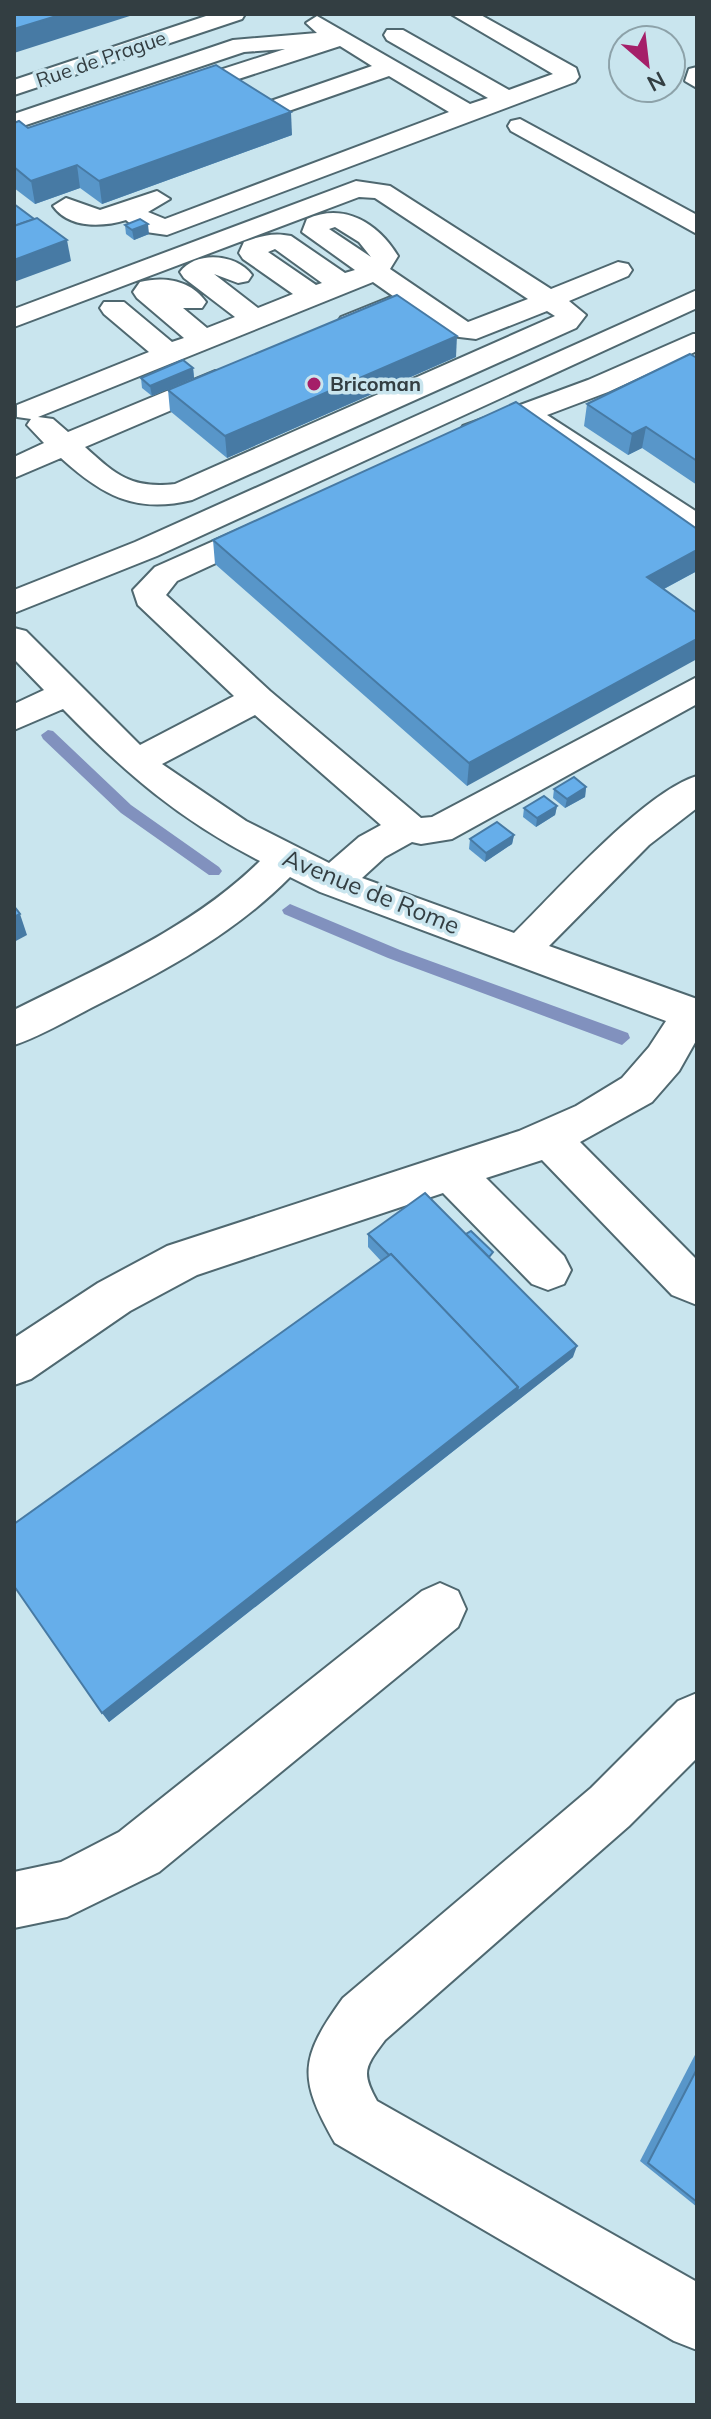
<svg xmlns="http://www.w3.org/2000/svg" width="711" height="2419" font-family="Mulish,sans-serif">
<style>
.lines{fill:none;stroke-linecap:round;stroke-linejoin:round}
.stream{fill:#8191be;fill-rule:evenodd}
.minor-casing{stroke:#4f6870;stroke-width:4}
.minor{fill:#fff;fill-rule:evenodd}
.wall{fill:#5896c9}
.shaded-wall{fill:#477aa4}
.building{fill:#66aeea;stroke:#477aa4;stroke-width:2}
.poi-dot{fill:#a51f69;stroke:#c9e5ee;stroke-width:3}
.labels{text-anchor:middle;stroke-width:7;stroke-linejoin:round;paint-order:stroke}
.far-street-label{font-size:20px;fill:#333e42;stroke:#c9e5ee}
.far-poi-label{font-size:20px;font-weight:bold;fill:#333e42;stroke:#c9e5ee;text-anchor:start}
.street-label{font-size:24px;fill:#333e42;stroke:#c9e5ee}
</style>
<rect width="100%" height="100%" fill="#c9e5ee"/>
<g class="lines">
<g class="stream">
<polygon points="48,730 53,731 131,805 219,867 222,871 219,875 209,875 121,813 43,739 41,735"/>
<polygon points="290,904 400,950 628,1033 630,1038 622,1045 388,958 284,914 282,910"/>
</g>
<g class="minor-casing">
<g id="minor">
<polygon points="212,14 245,14 242,19 14,95 14,80"/>
<path d="M451 14H479L576 68 579 77 575 82 167 235 139 231 126 220C103 227 69 229 53 206L66 198 100 210 157 191 170 199 148 212 165 219 449 112 389 76 280 114H262L259 109 262 104 372 66 340 46 183 97H167L163 92 167 87 285 49 244 52 14 129V114L233 40 317 33 306 23 317 16 470 104 488 98 387 40 384 35 387 30H403L509 90 553 74Z"/>
<polygon points="697,67 697,88 685,81 689,69"/>
<polygon points="520,119 697,215 697,234 511,131 508,126 511,121"/>
<path d="M356 181 390 186 551 289 618 262 628 264 632 270 628 276 569 301 586 315 576 328 192 500C135 514 102 495 61 458L14 478V457L44 443 27 425 31 419 17 417V405L149 352 104 314 100 308 104 302H124L172 342 184 338 137 298 133 292 140 282C164 276 191 280 206 302L202 308H183L207 328 235 317 184 278 180 272C196 250 237 254 252 275L248 281 238 283 214 274 258 308 293 294 243 259 239 253 244 242C261 236 273 232 291 236L345 273 355 270 302 232 307 219C344 202 378 223 398 256L390 269 468 322 528 299 375 198 359 197 14 327V309ZM335 227 359 242 371 257 329 229ZM275 249 322 283 316 285 268 252ZM373 282 393 296 341 317 337 323 341 329H361L411 308 451 336 476 339 547 311 555 316 175 484C131 489 116 475 85 447L235 383 239 377 235 371H215L68 432 53 419 38 417Z"/>
<polygon points="697,290 697,308 157,556 14,613 14,590 135,542"/>
<polygon points="693,334 697,334 697,351 608,392 547,415 697,512 697,536 686,533 533,429 530,421 485,438 463,438 459,432 463,426 588,380"/>
<path d="M270 516 281 519 286 526 281 533 177 581 166 595 270 691 421 818 432 817 697 677V704L452 839 421 844 412 842 385 857 362 878 514 933C556 892 644 792 697 776V808L649 845 549 946 697 999V1039L679 1071 652 1102 580 1142 697 1260V1305L672 1295 542 1160 486 1178 564 1256 571 1270 564 1284 548 1290 532 1284 443 1193 197 1275 130 1311 31 1379 14 1385V1338L98 1283 167 1246 519 1131 576 1106 622 1078 649 1047 666 1021 320 892 290 877C234 934 163 972 91 1008 66 1021 41 1036 14 1045V1010C99 967 191 929 260 861 180 820 125 773 63 709L14 730V704L44 690 14 659V628L26 631 140 745 234 696 138 605 133 590 155 567ZM255 715 381 825 359 837 329 863 246 821 162 764Z"/>
<polygon points="440,1583 458,1591 466,1609 458,1627 159,1872 67,1917 14,1928 14,1872 61,1862 119,1832 422,1591"/>
<path d="M697 1693V1758L629 1826 385 2040C366 2066 360 2071 377 2101L697 2282V2350L674 2341 335 2143C298 2078 299 2059 343 1998L591 1788 678 1701Z"/>
</g>
</g>
<use href="#minor" class="minor"/>
</g>
<g class="wall">
<polygon points="14,123 28,128 292,135 102,204 80,188 35,204 14,188"/>
<polygon points="125,225 149,234 134,240 126,234"/>
<polygon points="456,357 227,458 170,411 168,390"/>
<polygon points="697,358 697,485 642,448 628,455 584,426 587,404"/>
<polygon points="193,368 194,378 152,396 142,388 141,378"/>
<polygon points="697,529 697,571 664,589 467,786 215,564 213,540"/>
<polygon points="586,787 585,797 565,808 553,798 554,789"/>
<polygon points="557,806 555,815 536,827 523,817 524,808"/>
<polygon points="514,835 512,844 485,862 469,849 470,839"/>
<polygon points="368,1234 492,1260 573,1357 109,1722 14,1586 381,1261 368,1247"/>
<polygon points="697,2051 697,2207 640,2161"/>
</g>
<g class="shaded-wall">
<polygon points="63,14 136,14 14,53 14,29"/>
<polygon points="291,112 292,135 102,204 99,181"/>
<polygon points="77,165 80,188 35,204 31,181"/>
<polygon points="148,224 149,234 134,240 132,230"/>
<polygon points="67,240 71,261 14,282 14,260"/>
<polygon points="457,336 456,357 227,458 225,436"/>
<polygon points="193,368 194,378 152,396 150,386"/>
<polygon points="646,427 642,448 628,455 632,434"/>
<polygon points="697,550 697,571 643,600 647,577"/>
<polygon points="697,639 697,659 467,786 469,763"/>
<polygon points="586,787 585,797 565,808 567,799"/>
<polygon points="557,806 555,815 536,827 537,818"/>
<polygon points="514,835 512,844 485,862 486,853"/>
<polygon points="20,914 27,935 14,942 14,917"/>
<polygon points="577,1346 573,1357 109,1722 102,1713 518,1387"/>
</g>
<g class="building">
<polygon points="14,14 63,14 14,29"/>
<polygon points="216,65 291,112 99,181 77,165 31,181 14,167 14,123 19,121 28,128"/>
<polygon points="14,204 34,219 14,226"/>
<polygon points="37,218 67,240 14,260 14,226"/>
<polygon points="140,219 148,224 132,230 125,225"/>
<polygon points="397,295 457,336 225,436 168,390"/>
<polygon points="690,354 697,358 697,461 646,427 632,434 587,404"/>
<polygon points="183,360 193,368 150,386 141,378"/>
<polygon points="516,402 697,529 697,550 647,577 697,613 697,639 469,763 213,540"/>
<polygon points="574,777 586,787 567,799 554,789"/>
<polygon points="544,796 557,806 537,818 524,808"/>
<polygon points="497,822 514,835 486,853 470,839"/>
<polygon points="14,906 20,914 14,917"/>
<polygon points="425,1193 577,1346 517,1392 518,1387 391,1254 389,1255 368,1234"/>
<polygon points="471,1231 493,1252 489,1257 466,1234"/>
<polygon points="391,1254 518,1387 102,1713 14,1586 14,1524"/>
<polygon points="697,2069 697,2202 648,2163"/>
</g>
<circle class="poi-dot" cx="314" cy="384" r="8"/>
<g class="labels">
<g class="far-street-label">
<text transform="translate(101 59) rotate(-19)" y="7">Rue de Prague</text>
</g>
<g class="far-poi-label">
<text x="330" y="391">Bricoman</text>
</g>
<g class="street-label">
<text transform="translate(371 892) rotate(22)" y="8">Avenue de Rome</text>
</g>
</g>
<rect width="711" height="2419" fill="none" stroke="#333e42" stroke-width="32"/>
<g transform="translate(647 64) rotate(152)"><circle r="38" fill="#c9e5ee" stroke="#8da2a9" stroke-width="2"/>
<path d="M0-6L14 30L0 20L-14 30Z" fill="#a51f69"/>
<text y="-12" font-size="22" font-weight="bold" text-anchor="middle" fill="#333e42">N</text>
</g>
</svg>
